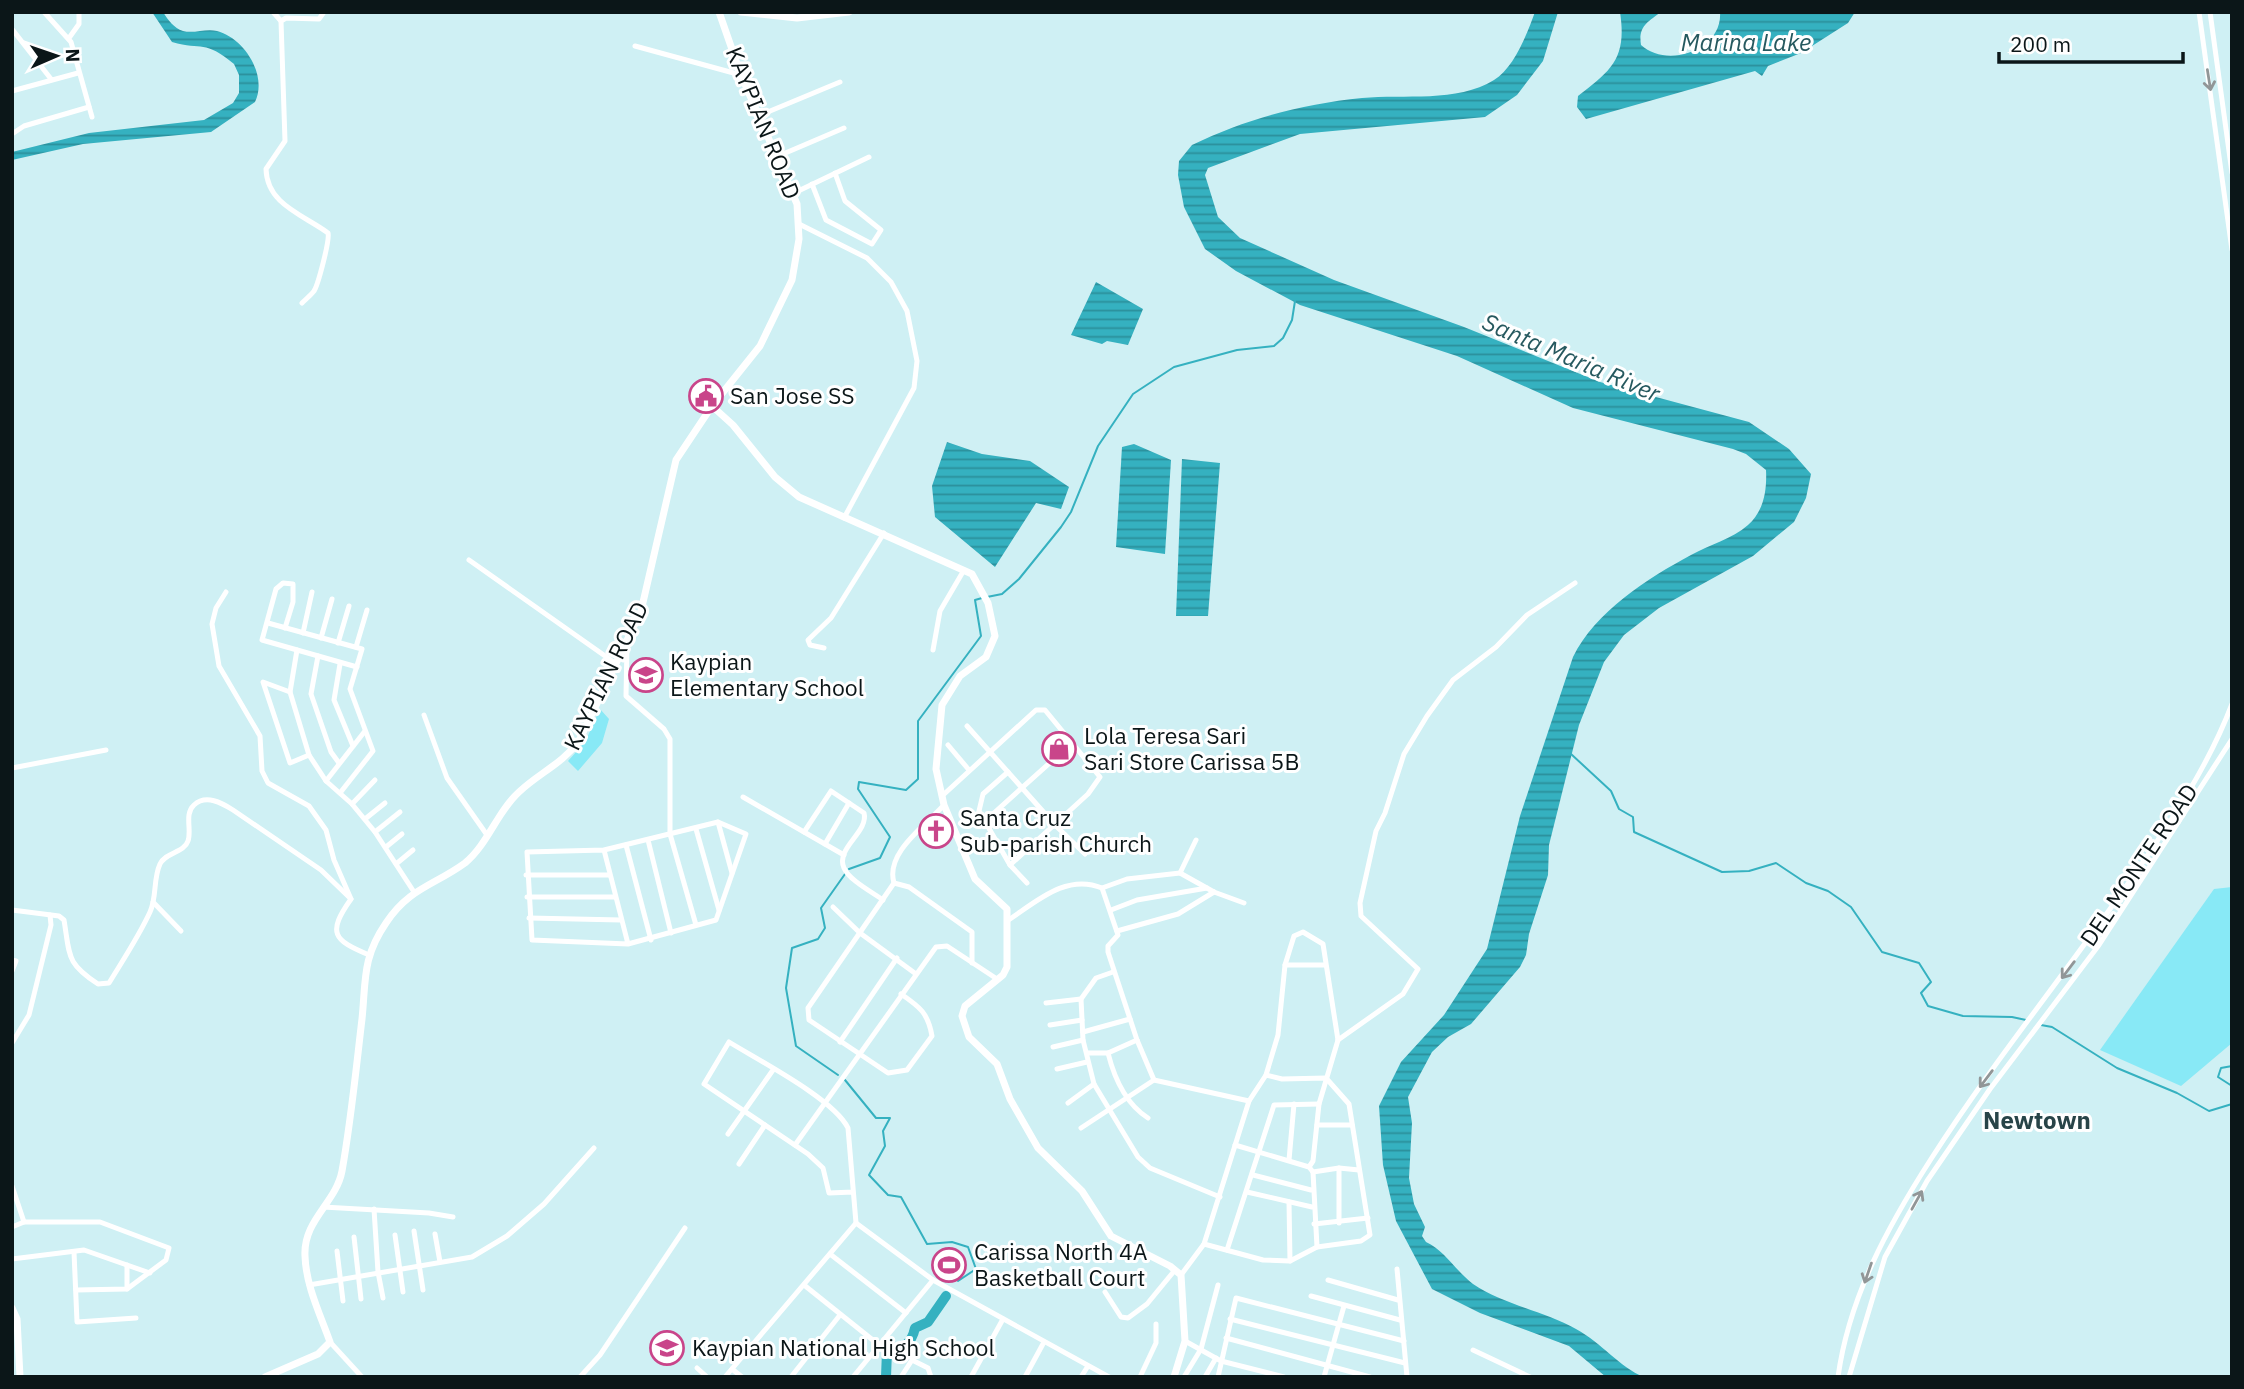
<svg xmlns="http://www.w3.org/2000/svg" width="2244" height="1389" font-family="'IBM Plex Sans',sans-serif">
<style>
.green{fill:#88e9f6}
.water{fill:url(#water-rules)}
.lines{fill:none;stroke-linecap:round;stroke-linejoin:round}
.stream{stroke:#35b1c0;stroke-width:2}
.river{stroke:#35b1c0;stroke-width:10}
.street{stroke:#fff;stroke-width:5}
.secondary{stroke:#fff;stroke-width:7}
.oneway{stroke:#919697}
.labels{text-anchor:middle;stroke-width:6;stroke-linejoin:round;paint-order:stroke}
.street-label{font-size:23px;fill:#0b1618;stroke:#fff}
.poi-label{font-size:23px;fill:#0b1618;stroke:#fff;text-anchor:start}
.water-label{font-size:24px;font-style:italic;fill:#26595f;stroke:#fff}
.neighbourhood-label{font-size:24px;font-weight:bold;fill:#284448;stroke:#fff}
</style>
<defs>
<pattern id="water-rules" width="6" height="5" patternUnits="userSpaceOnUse" patternTransform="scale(1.75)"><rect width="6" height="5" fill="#35b1c0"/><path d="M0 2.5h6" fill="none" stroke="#2b8f9b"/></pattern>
</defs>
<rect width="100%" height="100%" fill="#cff0f4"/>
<g class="green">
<polygon points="600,709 609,719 602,743 578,771 568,761 585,742"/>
<polygon points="2232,887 2232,1043 2181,1086 2100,1050 2214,889"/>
<polygon points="944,1250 963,1270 953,1280 934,1260"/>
</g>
<g class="water">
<path d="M152 12H163C168 20 174 28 183 31 194 34 206 28 217 31 244 38 268 75 255 102L211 132 83 144 12 160V152L89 133 204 120 233 103 239 93V75L234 64C204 39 203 51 172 42Z"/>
<path d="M1535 12H1558L1543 61 1517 95 1485 117 1300 134 1208 168 1205 175 1218 217 1240 238 1334 280 1464 327 1600 382 1749 422 1789 449 1811 474 1806 498 1794 522 1753 556 1659 608 1624 635 1604 662 1579 725 1549 845 1548 875 1529 934 1526 955 1520 967 1471 1024 1448 1037 1432 1052 1408 1097 1412 1123 1409 1178 1414 1204 1425 1227 1422 1236 1426 1242C1444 1250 1456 1271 1473 1284 1502 1304 1544 1311 1576 1329 1602 1343 1619 1367 1644 1377H1606L1569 1346 1480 1313 1432 1289 1396 1221 1383 1165 1379 1106 1401 1062 1444 1015 1487 949 1520 816 1573 657C1595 612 1648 578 1691 555 1709 545 1732 539 1748 525 1764 511 1767 490 1766 470L1746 454 1733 449 1573 408 1457 356 1300 305 1236 271 1205 249 1184 207 1178 175 1179 161 1192 145C1246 119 1302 104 1362 98 1404 94 1457 103 1494 80 1514 68 1527 34 1535 12Z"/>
<path d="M1620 12H1661C1648 22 1638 26 1641 45 1667 69 1723 50 1720 12H1855L1848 23 1801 53 1768 66 1762 76 1755 71 1586 119 1577 107 1578 96C1612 70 1627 58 1620 12Z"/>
<polygon points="1096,282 1143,309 1128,345 1107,341 1102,344 1071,335"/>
<polygon points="947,442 982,454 1030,461 1069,487 1061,509 1036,503 995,567 935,517 932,486"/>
<polygon points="1134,444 1171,460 1165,554 1116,547 1122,447"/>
<polygon points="1182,459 1220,463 1208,616 1176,616"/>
</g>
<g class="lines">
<g class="stream">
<polyline points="987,597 1002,594 1019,579 1061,527 1071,512 1098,446 1133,394 1174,367 1237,350 1274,346 1283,338 1292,320 1295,301"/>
<polyline points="1571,754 1611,791 1619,809 1633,817 1634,832 1722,872 1749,871 1776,863 1806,883 1828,891 1851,907 1882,952 1919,963 1931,982 1921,993 1928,1006 1963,1016 2012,1017 2026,1020"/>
<polyline points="849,869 880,858 890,837 858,789 859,782 906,790 918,779 918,721 981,636 975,600 982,598"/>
<polyline points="2041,1025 2052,1027 2117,1068 2177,1093 2209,1111 2232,1104"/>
<polyline points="2232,1066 2221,1068 2218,1077 2232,1086"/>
<polyline points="838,1075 796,1046 786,988 792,948 818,939 825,928 821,908 845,874"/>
<polyline points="845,1080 876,1118 890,1118 883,1131 885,1146 869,1175 888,1195 901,1197 927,1244 952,1242 968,1247 976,1269 958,1281"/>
</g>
<path class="river" d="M886 1377 887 1351C903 1347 911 1346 915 1328L928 1322 946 1296"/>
<g class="street">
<polyline points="44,12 71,42 92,117"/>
<polyline points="273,12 281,21"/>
<polyline points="2199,12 2232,250"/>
<polyline points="2210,12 2232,173"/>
<polyline points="12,29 51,79"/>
<polyline points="69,38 79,24 79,12"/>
<polyline points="635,46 741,75"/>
<polyline points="12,91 78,73"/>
<polyline points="758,116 840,82"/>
<polyline points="12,134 24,126 89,107"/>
<polyline points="776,157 844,128"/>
<polyline points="812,184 826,220 872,244 881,230 845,201 835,173"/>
<polyline points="792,194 869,157"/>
<polyline points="799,224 867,258 891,282 907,311 917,361 914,388 844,518"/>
<path d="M302 303C306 299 311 295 314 291 318 285 330 240 328 233 304 215 267 205 266 169L285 141 281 21 286 18 319 19 324 12"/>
<polyline points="469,560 615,663"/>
<path d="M226 592 216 608 212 624 219 666 260 736 262 771 268 783 309 806 326 830 334 860 351 899C327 933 333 940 369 955"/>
<polyline points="268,623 362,649 350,689 373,751 340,793"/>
<polyline points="285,628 293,602 293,584 283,583 276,589 262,640 357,667"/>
<polyline points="303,633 312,592"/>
<polyline points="321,638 332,599"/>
<polyline points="338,643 349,606"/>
<polyline points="627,644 626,696 664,729 670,739 670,834 696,925"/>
<polyline points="356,647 367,610"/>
<polyline points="824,648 810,645 808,640 831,618 884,533"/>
<polyline points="297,650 290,692 309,755 326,781 352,804 375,832 414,892"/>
<polyline points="933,650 940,611 964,570"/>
<polyline points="318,656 311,694 331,752 339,763"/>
<polyline points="340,664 334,700 353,746"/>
<polyline points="290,692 263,682 290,763 309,755"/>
<polyline points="424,715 447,778 487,835"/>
<polyline points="967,726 1055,825 1085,854"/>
<polyline points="948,745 969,770"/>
<polyline points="12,768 106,750"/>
<polyline points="1008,772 983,794 979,811 1010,865 1027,883"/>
<polyline points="326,781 365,731"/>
<polyline points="942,796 1036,710 1045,710 1100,777 1088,794 1010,865"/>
<polyline points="743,797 844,855"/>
<polyline points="352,804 375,780"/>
<polyline points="365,819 385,803"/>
<polyline points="718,822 732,873"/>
<polyline points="984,822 1073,742"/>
<polyline points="696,829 719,910"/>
<polyline points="375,832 400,812"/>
<path d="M804 832 831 791 864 813C869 832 835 848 844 868 849 880 872 892 883 900"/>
<polyline points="648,840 671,933"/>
<polyline points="1196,840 1180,873 1127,879 1102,888 1118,935 1108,946 1108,952 1137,1040 1154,1080 1249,1101"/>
<polyline points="825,844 849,803"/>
<polyline points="626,845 651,940"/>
<polyline points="386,847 402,834"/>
<polyline points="604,850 527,852 532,940 628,944 716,920 746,834 718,822 604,850 628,944"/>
<polyline points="396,864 413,850"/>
<polyline points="1180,873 1214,892 1244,903"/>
<polyline points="526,875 609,875"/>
<polyline points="894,883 909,887 972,932 972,963"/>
<polyline points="527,897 615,897"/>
<polyline points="153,902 181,931"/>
<polyline points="833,907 860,933 916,974"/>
<path d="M12 910 59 916 64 920C70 956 66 963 98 984L109 983C123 960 139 936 150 912 157 897 153 879 160 864 166 852 184 853 188 841 192 830 184 814 194 805 206 794 222 803 233 810L321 870 351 899"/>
<polyline points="1111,910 1137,900 1207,888"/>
<polyline points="529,918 621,920"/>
<path d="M1007 921C1036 902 1066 873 1102 888"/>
<polyline points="1117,931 1178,914 1214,892"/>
<polyline points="12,960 16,961 12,971"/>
<polyline points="1285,965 1325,965"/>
<polyline points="1113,972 1096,978 1081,999 1083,1040 1094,1084 1138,1157 1150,1168 1220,1197"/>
<path d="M901 994C920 1007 928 1013 932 1036L907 1070 888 1073 809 1020 808 1008 894 883C885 853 925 826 944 805"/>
<polyline points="1046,1003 1081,999"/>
<polyline points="1050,1025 1082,1020"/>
<polyline points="1083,1032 1130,1019"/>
<polyline points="1338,1040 1403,994 1418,969 1361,916 1360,903 1376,831 1385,813 1404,754 1427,716 1453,680 1496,647 1527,615 1575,583"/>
<polyline points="840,1042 897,958"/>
<polyline points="12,1043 29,1015 51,925 50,915"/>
<polyline points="1053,1047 1083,1040"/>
<polyline points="1087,1053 1108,1053 1137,1040"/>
<path d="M1108 1053C1114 1077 1126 1104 1148 1118"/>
<polyline points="1057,1069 1087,1062"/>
<polyline points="1068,1103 1094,1084"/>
<polyline points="1317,1125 1352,1125"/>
<polyline points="1081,1128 1154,1080"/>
<polyline points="728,1134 773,1070"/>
<polyline points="795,1145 936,947 947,946 997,979"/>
<polyline points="1235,1145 1309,1167 1313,1172"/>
<polyline points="1289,1160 1294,1104"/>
<polyline points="739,1164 765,1125"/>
<polyline points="1313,1172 1317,1247"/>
<polyline points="1313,1172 1339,1168 1359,1170"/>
<polyline points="1253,1175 1311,1190"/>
<polyline points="12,1186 24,1222 12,1227"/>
<polyline points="1247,1192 1312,1207"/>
<polyline points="1289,1202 1290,1261"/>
<polyline points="323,1207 429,1213 453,1217"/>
<polyline points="374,1209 378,1272 383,1298"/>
<polyline points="24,1222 100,1222 169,1248 166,1260 127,1289 76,1290"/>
<polyline points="856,1223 933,1280 1109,1377"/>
<polyline points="1339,1223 1339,1168"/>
<polyline points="1314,1224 1368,1218"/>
<polyline points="414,1231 423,1290"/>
<polyline points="435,1234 440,1262"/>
<polyline points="395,1235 403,1292"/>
<polyline points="354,1237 361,1299"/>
<polyline points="1204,1244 1263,1260 1290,1261 1317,1247 1361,1241 1370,1235 1349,1104 1326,1078 1282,1079 1266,1075"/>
<polyline points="1227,1250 1274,1105 1319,1104"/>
<polyline points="337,1251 343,1301"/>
<polyline points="74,1252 77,1322 136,1318"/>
<polyline points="830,1254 906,1313"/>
<polyline points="12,1259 84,1250 150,1273"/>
<polyline points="127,1265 127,1289"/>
<polyline points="1397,1269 1407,1377"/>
<polyline points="1181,1275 1204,1244 1249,1101 1266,1075 1278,1035 1285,965 1294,936 1303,932 1323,944 1338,1040 1319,1104 1313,1161 1309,1167"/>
<polyline points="1328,1280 1398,1300"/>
<polyline points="309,1285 472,1257 507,1236 544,1204 594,1148"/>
<polyline points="804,1285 879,1345"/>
<polyline points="1105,1292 1121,1317 1128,1318 1147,1304 1175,1270"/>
<polyline points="1311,1296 1400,1320"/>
<polyline points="1230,1319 1405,1363"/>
<polyline points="1226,1338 1370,1377"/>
<polyline points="1185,1341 1221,1361 1284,1377"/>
<polyline points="330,1342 362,1377"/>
<polyline points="1473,1350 1530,1377"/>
<polyline points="697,1368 707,1377"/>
<polyline points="732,1369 742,1377"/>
<polyline points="580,1377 600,1355 685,1228"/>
<path d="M725 1377 856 1223 848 1128C834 1099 758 1060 729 1042L704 1084 808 1154 823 1168 829 1193 853 1192"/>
<polyline points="791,1377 840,1315"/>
<polyline points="853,1377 933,1280"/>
<polyline points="901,1377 912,1360 928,1368 931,1377"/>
<polyline points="971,1377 1003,1319"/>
<polyline points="1025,1377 1044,1342"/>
<polyline points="1081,1377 1088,1366"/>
<polyline points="1140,1377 1156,1343 1156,1324"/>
<polyline points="1184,1377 1201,1349 1218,1285"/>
<polyline points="1205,1377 1216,1358"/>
<polyline points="1218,1377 1236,1298 1404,1341"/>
<polyline points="1324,1377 1344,1306"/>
<path d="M1838 1377C1849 1297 1888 1226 1931 1159 1993 1062 2066 973 2132 878 2170 823 2208 767 2232 704"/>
<polyline points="1849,1377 1885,1257 1927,1181 1990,1089 2099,945 2232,739"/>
</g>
<g class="secondary">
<polyline points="741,12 797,18 849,12"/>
<polyline points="712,406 733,425 775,477 799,497 972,574 988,603 995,636 986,657 960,676 942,705 936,769 944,805 975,879 1007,909 1007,967 1003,975 965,1006 962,1016 969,1037 997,1064 1010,1099 1038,1148 1082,1191 1111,1236 1170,1266 1181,1275 1185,1341 1174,1377"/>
<polyline points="12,1308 17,1319 20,1377"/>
<path d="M265 1377 318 1354 330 1342C320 1314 306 1286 305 1256 303 1220 336 1203 342 1171 351 1121 356 1069 362 1019 366 980 362 958 386 923 409 888 435 885 465 863 488 844 497 812 519 792 539 773 562 764 579 741L641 611 676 460 712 406 760 346 792 280 799 239 797 204 741 75 719 12"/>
</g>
</g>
<defs><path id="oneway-shaft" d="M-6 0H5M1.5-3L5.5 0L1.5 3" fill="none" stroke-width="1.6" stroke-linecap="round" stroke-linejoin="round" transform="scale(1.75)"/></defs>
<g class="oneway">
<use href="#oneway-shaft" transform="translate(2209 80) rotate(81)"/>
<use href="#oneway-shaft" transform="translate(2068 970) rotate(127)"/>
<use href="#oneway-shaft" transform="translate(1986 1079) rotate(127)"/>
<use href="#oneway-shaft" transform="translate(1917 1200) rotate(-61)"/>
<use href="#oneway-shaft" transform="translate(1868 1273) rotate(109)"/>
</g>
<defs>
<g id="civic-ring" transform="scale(1.75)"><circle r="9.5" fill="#fff" stroke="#c9458a" stroke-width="1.5"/><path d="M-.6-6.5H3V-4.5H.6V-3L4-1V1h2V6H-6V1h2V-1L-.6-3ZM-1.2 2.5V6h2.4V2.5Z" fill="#c9458a"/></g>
<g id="school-ring" transform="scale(1.75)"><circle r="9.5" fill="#fff" stroke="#c9458a" stroke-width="1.5"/><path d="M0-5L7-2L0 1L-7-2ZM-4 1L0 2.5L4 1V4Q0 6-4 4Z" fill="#c9458a"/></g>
<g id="shop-ring" transform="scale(1.75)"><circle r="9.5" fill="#fff" stroke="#c9458a" stroke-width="1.5"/><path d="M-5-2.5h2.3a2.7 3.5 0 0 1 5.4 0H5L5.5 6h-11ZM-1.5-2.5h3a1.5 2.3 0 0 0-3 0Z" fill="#c9458a"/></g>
<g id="church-ring" transform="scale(1.75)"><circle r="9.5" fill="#fff" stroke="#c9458a" stroke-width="1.5"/><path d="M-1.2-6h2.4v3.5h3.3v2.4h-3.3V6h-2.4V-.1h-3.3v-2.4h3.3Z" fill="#c9458a"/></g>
<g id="stadium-ring" transform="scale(1.75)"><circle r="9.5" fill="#fff" stroke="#c9458a" stroke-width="1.5"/><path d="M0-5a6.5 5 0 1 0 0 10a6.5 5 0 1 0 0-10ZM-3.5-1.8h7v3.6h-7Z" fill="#c9458a"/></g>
</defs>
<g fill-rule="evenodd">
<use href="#civic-ring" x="706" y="396"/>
<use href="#school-ring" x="646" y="675"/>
<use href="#shop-ring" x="1059" y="749"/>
<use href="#church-ring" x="936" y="831"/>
<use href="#stadium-ring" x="949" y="1265"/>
<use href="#school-ring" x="667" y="1348"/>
</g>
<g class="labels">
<g class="street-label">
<text transform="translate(763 123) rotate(68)" y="8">KAYPIAN ROAD</text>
<text transform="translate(606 676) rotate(-64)" y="8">KAYPIAN ROAD</text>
<text transform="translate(2139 865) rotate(-56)" y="8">DEL MONTE ROAD</text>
</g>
<g class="poi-label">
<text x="730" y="404">San Jose SS</text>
<text x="670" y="670">Kaypian<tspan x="670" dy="26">Elementary School</tspan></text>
<text x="1084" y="744">Lola Teresa Sari<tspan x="1084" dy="26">Sari Store Carissa 5B</tspan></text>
<text x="960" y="826">Santa Cruz<tspan x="960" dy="26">Sub-parish Church</tspan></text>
<text x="974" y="1260">Carissa North 4A<tspan x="974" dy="26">Basketball Court</tspan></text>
<text x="692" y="1356">Kaypian National High School</text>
</g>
<g class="water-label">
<text x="1746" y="51">Marina Lake</text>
<text transform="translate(1571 358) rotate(23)" y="8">Santa Maria River</text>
</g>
<g class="neighbourhood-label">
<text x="2037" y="1129">Newtown</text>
</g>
</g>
<rect width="2244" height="1389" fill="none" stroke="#0b1618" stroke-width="28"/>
<g transform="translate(56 56) rotate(88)" stroke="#ffffff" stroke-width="5" paint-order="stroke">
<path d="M0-5L12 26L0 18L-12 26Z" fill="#0b1618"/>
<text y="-10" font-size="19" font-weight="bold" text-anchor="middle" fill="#0b1618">N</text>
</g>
<path d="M1999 52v10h184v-10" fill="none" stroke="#0b1618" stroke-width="3.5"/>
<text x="2010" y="52" font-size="21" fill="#0b1618" stroke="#ffffff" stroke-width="5" paint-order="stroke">200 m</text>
</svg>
